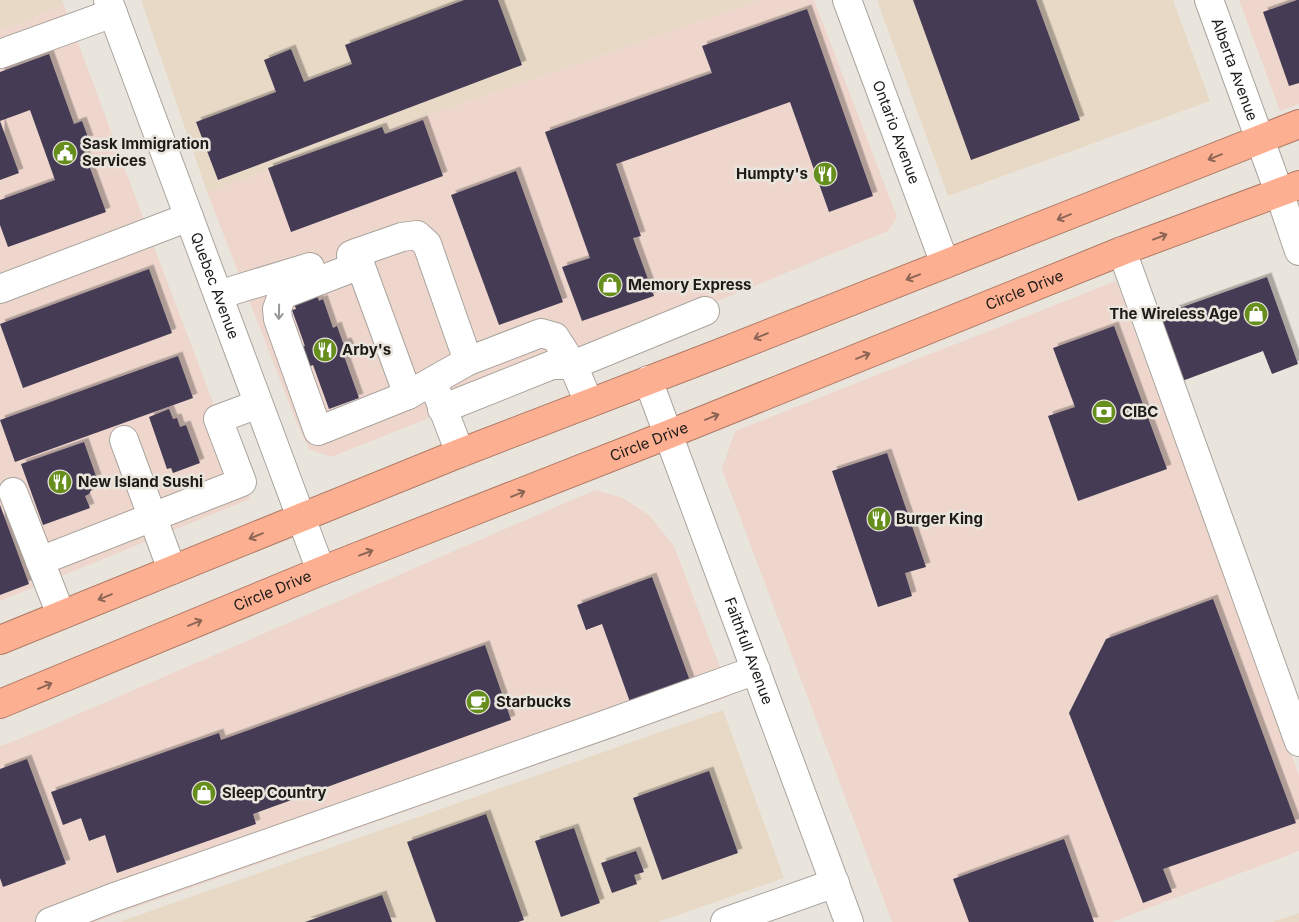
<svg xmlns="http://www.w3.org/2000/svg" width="1299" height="922" font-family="Inter,sans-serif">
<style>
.commercial{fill:#eed6cd}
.industrial{fill:#e8d9c6}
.building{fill:#443b55;filter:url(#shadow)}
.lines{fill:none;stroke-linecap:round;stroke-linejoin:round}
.minor-casing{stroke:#a9a49d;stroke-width:30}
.highway-casing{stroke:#af7b67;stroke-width:30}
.minor{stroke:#fff;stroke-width:28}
.highway{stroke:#fdaf92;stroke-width:28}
.oneway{stroke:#8d6555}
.oneway2{stroke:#999897}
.labels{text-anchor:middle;stroke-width:5;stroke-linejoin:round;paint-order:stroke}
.street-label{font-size:15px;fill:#1d1b18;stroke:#eae5dc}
.poi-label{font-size:15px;font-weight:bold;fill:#1d1b18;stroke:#eae5dc;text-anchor:start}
</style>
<defs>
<filter id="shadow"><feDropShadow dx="4.5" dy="-4.5" stdDeviation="0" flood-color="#0004"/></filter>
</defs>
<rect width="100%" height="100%" fill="#eae5dc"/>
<g class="commercial">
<polygon points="761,0 814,0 897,217 888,231 591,353 331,457 309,449 296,421 207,192"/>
<polygon points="1239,0 1299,0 1299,104 1280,111"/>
<polygon points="64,5 160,263 250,499 0,601 0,31"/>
<polygon points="1116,281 1299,775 1299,851 1112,922 892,922 722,469 735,431"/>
<polygon points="595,490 623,498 649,515 674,546 731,696 95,922 0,922 0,746 25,737"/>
</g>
<g class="industrial">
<polygon points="0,0 62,0 64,5 0,31"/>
<polygon points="141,0 761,0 207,192"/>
<polygon points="877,0 1173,0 1210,101 948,196"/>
<polygon points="723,710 784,878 658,922 119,922"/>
<polygon points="1299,913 1299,922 1272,922"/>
</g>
<g class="building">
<polygon points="464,0 498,0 522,65 218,180 196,122 276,92 264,60 291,49 304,82 352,64 345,45"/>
<polygon points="913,0 1036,0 1080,120 971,160"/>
<polygon points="1297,0 1299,0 1299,83 1289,86 1263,12"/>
<polygon points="807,9 873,196 829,212 790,102 616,164 641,236 633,238 654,296 582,321 562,267 590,258 545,132 712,73 702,46"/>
<polygon points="49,54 74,124 82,121 89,140 81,143 106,212 8,247 0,225 0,200 55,180 30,110 0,121 19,173 0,180 0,72"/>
<polygon points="423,120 443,176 291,232 268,168 382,127 385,134"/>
<polygon points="516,171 563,302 499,325 451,195"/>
<polygon points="149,269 172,333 23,388 0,324"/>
<polygon points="1267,277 1298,364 1272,374 1263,351 1174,384 1149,319"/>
<polygon points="316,292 319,301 323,299 333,328 337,326 343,343 347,342 352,353 344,356 359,398 329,409 313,365 306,368 299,348 305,346 292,310 296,309 293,301"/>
<polygon points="1114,326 1167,469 1078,501 1048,416 1075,407 1053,348"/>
<polygon points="178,356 193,398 15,462 0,420"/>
<polygon points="169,409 173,419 177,418 180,427 186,425 200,463 173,473 171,468 167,469 149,417"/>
<polygon points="84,442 97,479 92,480 94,484 89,494 85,496 90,508 43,525 21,464"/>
<polygon points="887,453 926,567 905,573 912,596 878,607 832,471"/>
<polygon points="0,505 29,584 0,595"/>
<polygon points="652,577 690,681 630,702 602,624 586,630 577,605"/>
<polygon points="1213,599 1296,823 1163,869 1172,892 1143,903 1069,713 1106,639"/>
<polygon points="485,645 511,720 253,814 256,824 117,873 105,835 89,841 81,818 63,825 51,792 219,733 221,740"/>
<polygon points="27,759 66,864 3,887 0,878 0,769"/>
<polygon points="709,771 738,853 662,880 633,798"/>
<polygon points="486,814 524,920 518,922 436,922 407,842"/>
<polygon points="574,828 600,903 561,917 535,841"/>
<polygon points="1064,839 1094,922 969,922 953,879"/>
<polygon points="636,851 644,872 634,875 637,884 612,893 601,863"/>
<polygon points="382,895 392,922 305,922"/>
</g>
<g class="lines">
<g class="minor-casing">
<g id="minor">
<path id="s1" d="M108 0 321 571"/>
<path id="s2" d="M847 0 945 264"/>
<path id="s3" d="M1209 0 1279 192 1299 251"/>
<polyline points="0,54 113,13"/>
<polyline points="1122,251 1299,742"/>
<polyline points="356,253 402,237 417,235 427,244 468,361"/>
<polyline points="351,255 356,253 408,395"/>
<polyline points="360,265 282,295 277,309 278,319 318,431 408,395 468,361 541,333 555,337 573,365 589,403"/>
<polyline points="0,289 189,217"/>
<polyline points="218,295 310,267"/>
<path id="s4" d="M648 380 849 922"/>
<polyline points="437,393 460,453"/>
<polyline points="442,409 552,365 573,365 705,311"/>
<polyline points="124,440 172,570"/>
<polyline points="13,492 40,561 242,482 218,419 258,404"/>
<polyline points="40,561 61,615"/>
<polyline points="50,922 112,898 607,724 756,670"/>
<polyline points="725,922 835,883"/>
</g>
</g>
<g class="highway-casing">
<g id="highway">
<polyline points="0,640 460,453 720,353 1299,124"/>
<path id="s5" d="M0 704 321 571 667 435 1122 251 1299 185"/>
</g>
</g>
<use href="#minor" class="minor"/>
<use href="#highway" class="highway"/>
</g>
<defs><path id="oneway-shaft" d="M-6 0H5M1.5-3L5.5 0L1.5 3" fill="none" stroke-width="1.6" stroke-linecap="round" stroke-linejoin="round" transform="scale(1.25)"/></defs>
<g class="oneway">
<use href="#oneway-shaft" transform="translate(1215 157) rotate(158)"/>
<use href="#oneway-shaft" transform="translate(1064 217) rotate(158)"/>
<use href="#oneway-shaft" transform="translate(1160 237) rotate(-21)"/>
<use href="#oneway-shaft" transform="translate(913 277) rotate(159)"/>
<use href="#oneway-shaft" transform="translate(761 336) rotate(158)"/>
<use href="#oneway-shaft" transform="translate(863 356) rotate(-22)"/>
<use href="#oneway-shaft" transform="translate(712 417) rotate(-22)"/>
<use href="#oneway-shaft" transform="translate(518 494) rotate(-22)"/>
<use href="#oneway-shaft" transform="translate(256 536) rotate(158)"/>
<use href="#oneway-shaft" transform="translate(366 553) rotate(-21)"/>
<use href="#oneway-shaft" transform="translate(105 597) rotate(158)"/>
<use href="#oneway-shaft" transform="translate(195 623) rotate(-23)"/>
<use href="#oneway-shaft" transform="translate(45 686) rotate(-23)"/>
</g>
<use class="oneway2" href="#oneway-shaft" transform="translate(279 312) rotate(91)"/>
<defs>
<g id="civic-disc" transform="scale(1.25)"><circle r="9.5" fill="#658e1d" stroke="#eae5dc"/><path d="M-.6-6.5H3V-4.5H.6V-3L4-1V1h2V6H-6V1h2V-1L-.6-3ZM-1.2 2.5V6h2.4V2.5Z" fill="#fff"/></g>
<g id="restaurant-disc" transform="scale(1.25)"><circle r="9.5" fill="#658e1d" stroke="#eae5dc"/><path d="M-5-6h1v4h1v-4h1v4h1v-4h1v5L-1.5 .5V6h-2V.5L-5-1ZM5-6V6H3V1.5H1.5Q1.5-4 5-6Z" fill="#fff"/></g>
<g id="shop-disc" transform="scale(1.25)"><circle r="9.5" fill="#658e1d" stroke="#eae5dc"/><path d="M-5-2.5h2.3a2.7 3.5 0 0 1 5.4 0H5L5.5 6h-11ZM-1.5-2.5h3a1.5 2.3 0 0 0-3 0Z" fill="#fff"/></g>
<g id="bank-disc" transform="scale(1.25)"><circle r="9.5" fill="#658e1d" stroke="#eae5dc"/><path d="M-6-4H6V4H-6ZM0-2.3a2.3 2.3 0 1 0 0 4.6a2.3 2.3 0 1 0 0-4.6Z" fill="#fff"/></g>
<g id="cafe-disc" transform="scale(1.25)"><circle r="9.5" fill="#658e1d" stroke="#eae5dc"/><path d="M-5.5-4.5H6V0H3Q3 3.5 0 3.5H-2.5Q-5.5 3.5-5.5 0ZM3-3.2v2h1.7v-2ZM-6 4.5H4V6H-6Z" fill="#fff"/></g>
</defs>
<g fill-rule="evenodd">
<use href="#civic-disc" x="65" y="153"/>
<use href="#restaurant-disc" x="825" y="174"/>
<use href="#shop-disc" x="610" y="285"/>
<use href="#shop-disc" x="1256" y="314"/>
<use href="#restaurant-disc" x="325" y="350"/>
<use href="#bank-disc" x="1104" y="412"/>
<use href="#restaurant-disc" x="60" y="482"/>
<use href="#restaurant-disc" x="879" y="519"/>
<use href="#cafe-disc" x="478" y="702"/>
<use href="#shop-disc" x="204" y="793"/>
</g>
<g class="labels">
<g class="street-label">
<text dy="5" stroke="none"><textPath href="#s3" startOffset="74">Alberta Avenue</textPath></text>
<text dy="5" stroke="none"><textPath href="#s2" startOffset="141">Ontario Avenue</textPath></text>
<text dy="5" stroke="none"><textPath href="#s1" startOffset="305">Quebec Avenue</textPath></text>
<text dy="5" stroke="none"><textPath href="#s5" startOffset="1105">Circle Drive</textPath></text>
<text dy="5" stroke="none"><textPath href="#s5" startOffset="700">Circle Drive</textPath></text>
<text dy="5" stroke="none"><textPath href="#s5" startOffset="295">Circle Drive</textPath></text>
<text dy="5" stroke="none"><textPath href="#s4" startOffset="289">Faithfull Avenue</textPath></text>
</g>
<g class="poi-label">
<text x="82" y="149">Sask Immigration<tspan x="82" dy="17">Services</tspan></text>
<text x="808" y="179" text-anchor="end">Humpty's</text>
<text x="628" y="290">Memory Express</text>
<text x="1238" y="319" text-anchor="end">The Wireless Age</text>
<text x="342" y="355">Arby's</text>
<text x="1122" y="417">CIBC</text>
<text x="78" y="487">New Island Sushi</text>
<text x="896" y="524">Burger King</text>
<text x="496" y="707">Starbucks</text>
<text x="222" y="798">Sleep Country</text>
</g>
</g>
</svg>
